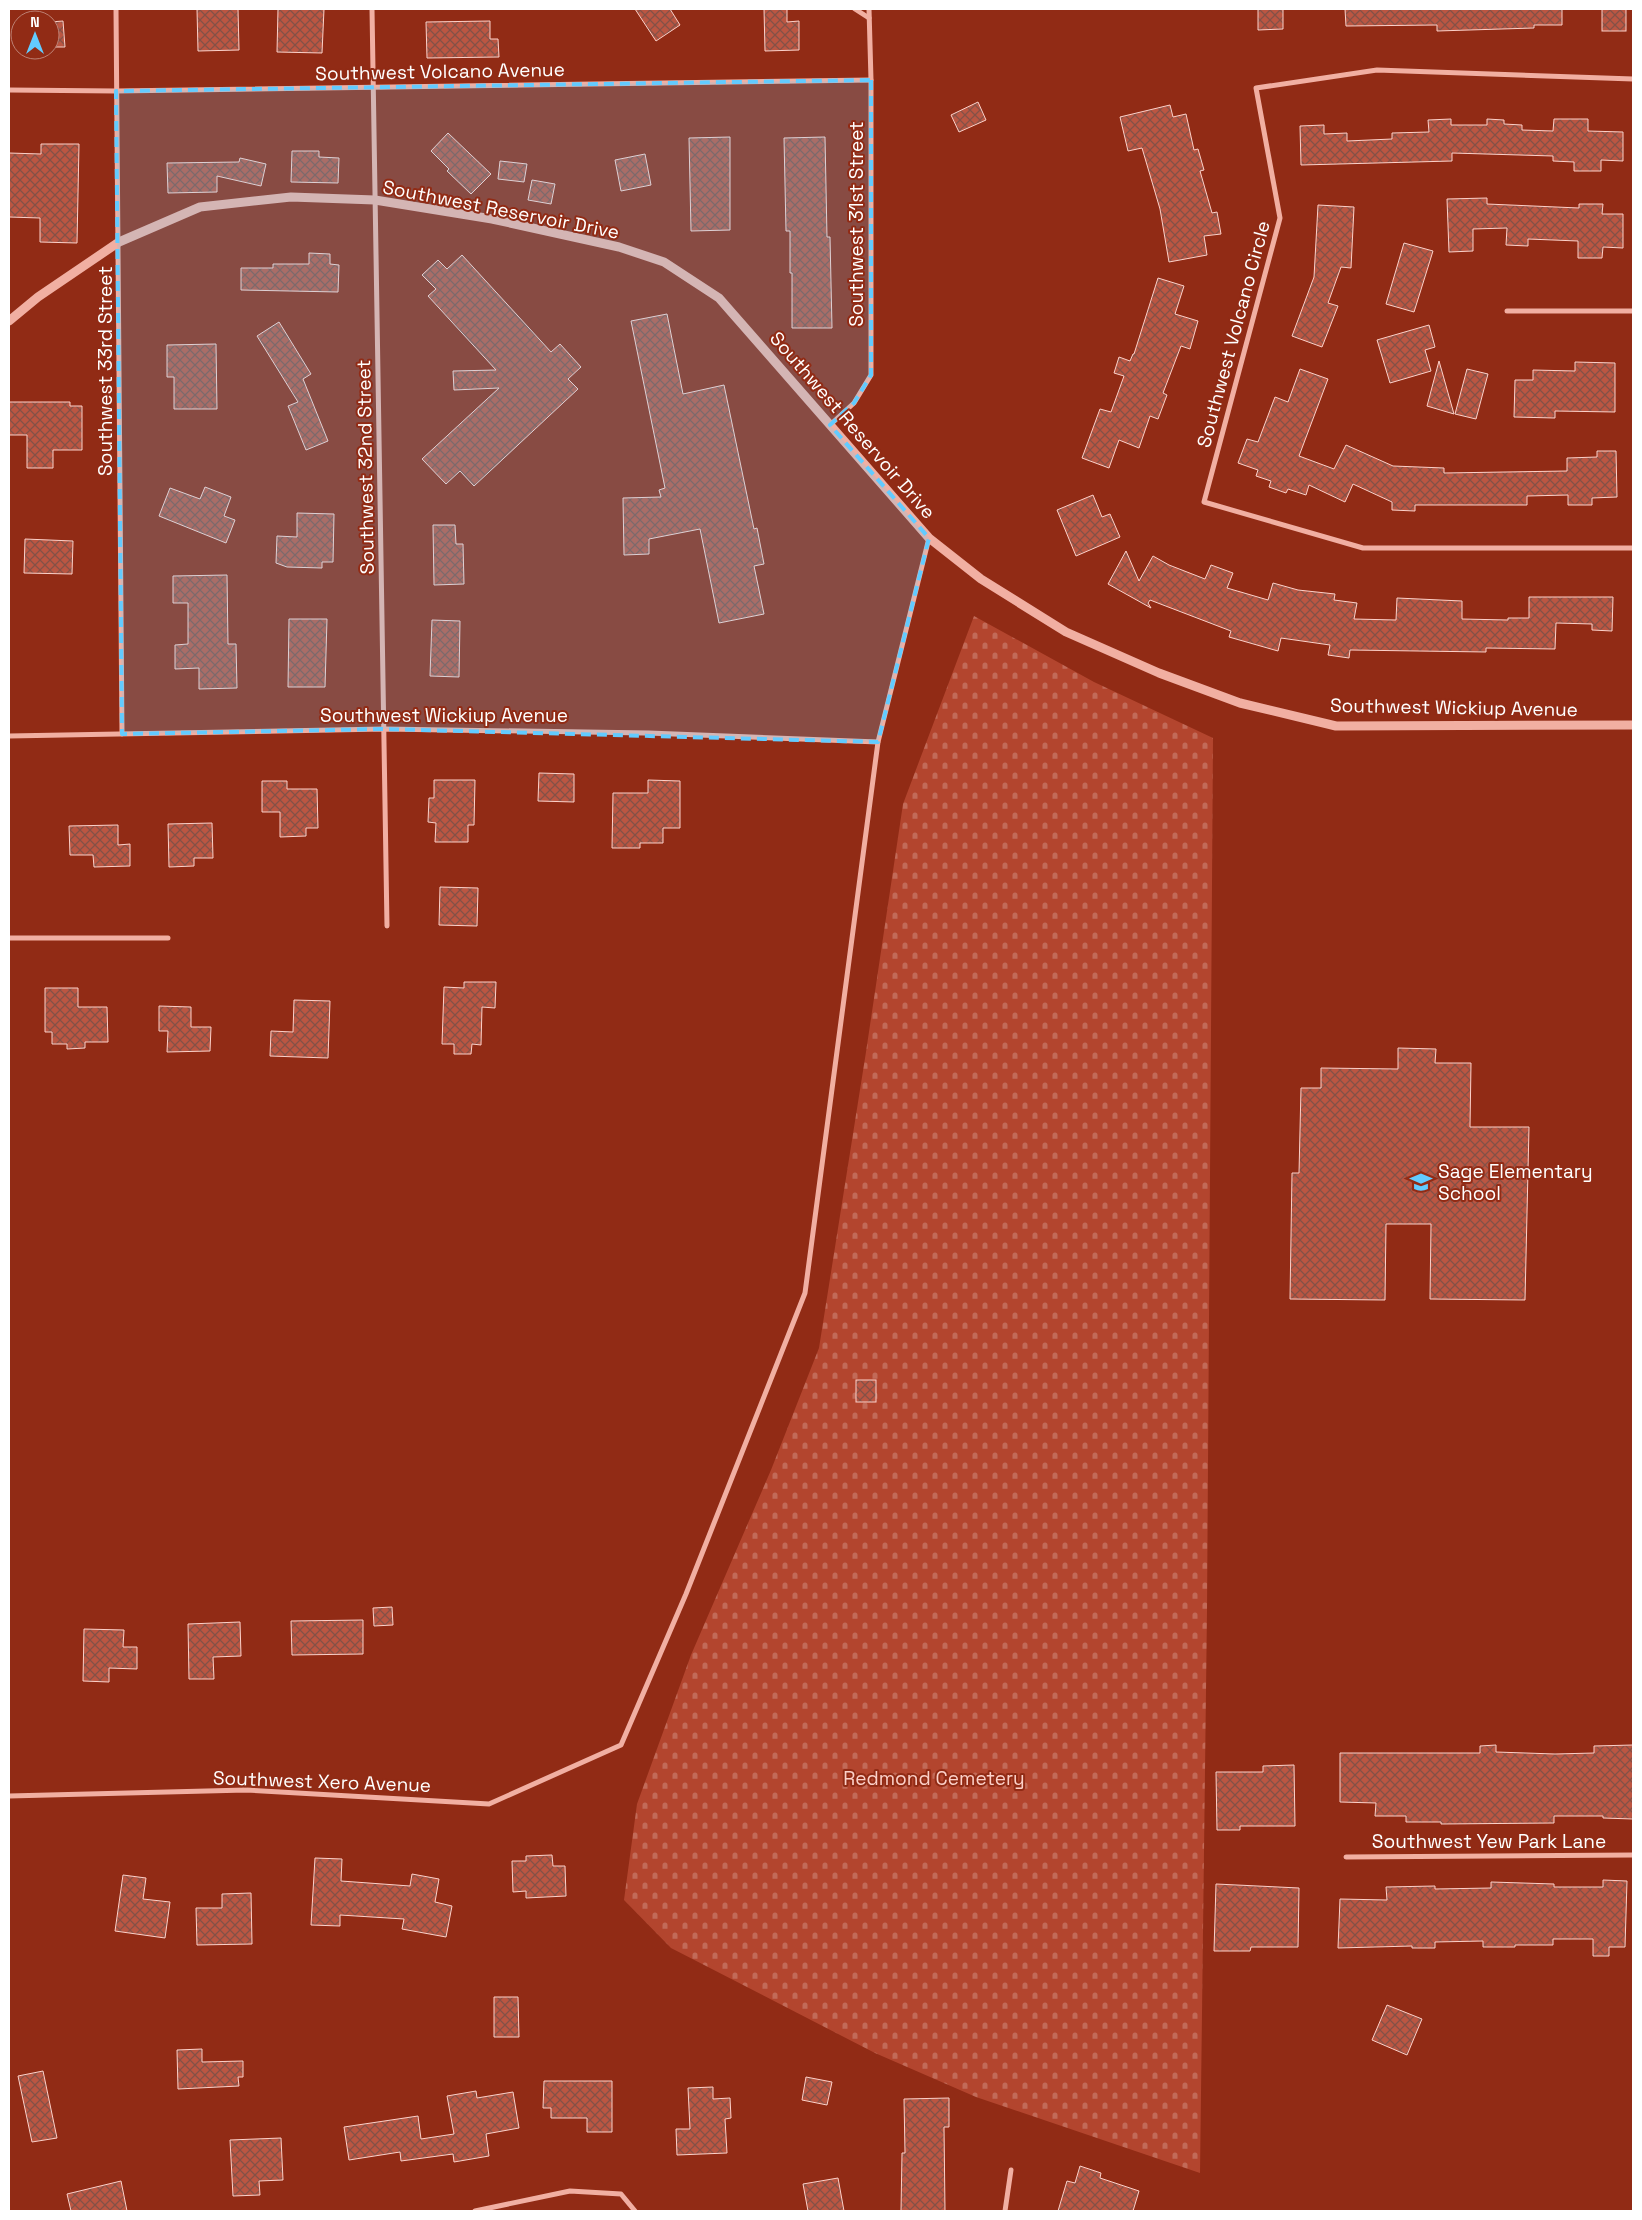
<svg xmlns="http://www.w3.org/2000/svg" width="1642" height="2220" font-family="'Space Grotesk',sans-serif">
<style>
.cemetery{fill:url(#cemetery-stones)}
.building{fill:url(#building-cross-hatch);stroke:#fcd1c9}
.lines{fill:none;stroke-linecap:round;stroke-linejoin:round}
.minor{stroke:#f1afa2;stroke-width:5}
.tertiary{stroke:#f1afa2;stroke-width:9}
.marked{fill:#62cbff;fill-opacity:0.2;stroke:#62cbff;stroke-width:4;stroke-dasharray:10 6;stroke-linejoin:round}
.labels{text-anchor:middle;stroke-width:4;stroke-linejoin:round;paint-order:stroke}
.street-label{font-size:19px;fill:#fff;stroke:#912b15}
.poi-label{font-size:19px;fill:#fff;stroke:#912b15;text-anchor:start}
.park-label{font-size:19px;fill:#fcd1c9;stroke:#912b15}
</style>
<defs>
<pattern id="cemetery-stones" width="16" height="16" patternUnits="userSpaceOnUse" patternTransform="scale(1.25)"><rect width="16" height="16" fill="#b3452e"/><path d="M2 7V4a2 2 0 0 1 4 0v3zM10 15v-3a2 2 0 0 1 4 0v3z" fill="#c26a58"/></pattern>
<pattern id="building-cross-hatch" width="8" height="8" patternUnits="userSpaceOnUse" patternTransform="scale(1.25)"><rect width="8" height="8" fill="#bb5642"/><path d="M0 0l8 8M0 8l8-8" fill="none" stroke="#845147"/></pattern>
</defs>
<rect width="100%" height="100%" fill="#912b15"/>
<polygon class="cemetery" points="974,616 1094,682 1213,738 1207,1610 1200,2173 976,2097 875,2053 671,1948 624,1900 637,1804 691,1655 771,1470 819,1348 866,1052 903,804"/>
<g class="building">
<polygon points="197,9 238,9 239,50 198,51"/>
<polygon points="278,9 324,9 322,53 277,52"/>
<polygon points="635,9 670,9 680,25 656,41"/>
<polygon points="764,9 787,9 787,22 799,21 799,50 765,51"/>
<polygon points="1258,9 1283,9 1283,29 1258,30"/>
<polygon points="1345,9 1562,9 1562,25 1534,25 1534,28 1437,31 1437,25 1346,26"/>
<rect x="1602" y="9" width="24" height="22"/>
<polygon points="63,21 65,47 50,47 50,22"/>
<polygon points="490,21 490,39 498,39 499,57 427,58 426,22"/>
<polygon points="978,102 986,120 959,132 951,115"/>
<polygon points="1170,105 1173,117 1186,114 1194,150 1198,149 1204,170 1200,171 1212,213 1217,212 1221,234 1204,236 1207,255 1169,262 1160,209 1142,148 1128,151 1120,117"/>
<polygon points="1451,119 1451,125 1487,125 1487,119 1504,120 1504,124 1522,125 1522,130 1553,131 1554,119 1588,119 1588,131 1623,132 1623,161 1601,160 1601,171 1574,171 1574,162 1553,161 1553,156 1452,153 1452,161 1301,165 1300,126 1324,125 1324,134 1347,133 1347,141 1392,139 1392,133 1429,132 1428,120"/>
<polygon points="448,133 491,174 471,194 447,171 449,169 431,151"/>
<polygon points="730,137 730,230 691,231 689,138"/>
<polygon points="825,137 827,237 830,237 832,328 792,328 792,273 790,273 790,231 786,231 784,138"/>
<polygon points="41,144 79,144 77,243 40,242 40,218 9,217 9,153 41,154"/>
<polygon points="292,151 319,151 319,157 339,158 338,183 291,182"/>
<polygon points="645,154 651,185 621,191 615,160"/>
<polygon points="240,158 266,164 261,186 217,176 217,192 168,193 167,163 239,162"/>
<polygon points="500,161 527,164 524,182 498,179"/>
<polygon points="532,180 555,184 551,204 528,200"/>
<polygon points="1487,198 1487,204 1579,208 1579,204 1603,204 1602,214 1623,214 1623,248 1603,247 1602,258 1578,258 1578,241 1528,239 1528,246 1506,245 1507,228 1473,229 1473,251 1449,252 1447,199"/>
<polygon points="1318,205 1354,207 1351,268 1341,267 1328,303 1338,306 1322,347 1292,336 1314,277"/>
<polygon points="1404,243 1433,251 1414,312 1386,304"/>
<polygon points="309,253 330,254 330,264 339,265 338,292 241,290 241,268 273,268 273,264 309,264"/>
<polygon points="462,255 551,352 560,344 581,367 568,379 578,389 474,486 460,471 446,484 422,459 499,388 454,390 453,371 496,370 428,296 436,289 422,275 438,260 447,269"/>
<polygon points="1158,278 1184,286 1175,314 1198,321 1190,349 1181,346 1163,393 1167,395 1158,419 1150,416 1139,448 1119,440 1109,468 1082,458 1100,409 1111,412 1124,376 1114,373 1119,357 1130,361 1133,354 1134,354"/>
<polygon points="667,314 683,394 724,385 754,529 757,528 764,564 754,566 764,614 719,623 700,529 649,539 649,554 624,555 623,498 661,497 659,490 665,488 631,321"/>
<polygon points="279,322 311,374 303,379 328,441 306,450 288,406 298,402 257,336"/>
<polygon points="1429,325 1435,347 1425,350 1431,371 1390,383 1377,340"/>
<polygon points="216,344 217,409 174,409 174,377 167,377 167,345"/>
<polygon points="1439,361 1454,414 1427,406"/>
<polygon points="1575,362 1615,363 1615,412 1555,411 1555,418 1514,417 1515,380 1533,380 1533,370 1575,371"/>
<polygon points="1300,369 1328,379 1299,456 1334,469 1346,445 1393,466 1444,468 1444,473 1567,471 1567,458 1597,457 1597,451 1616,451 1617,497 1592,498 1592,505 1568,505 1568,495 1527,496 1527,505 1415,505 1415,511 1392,510 1392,502 1353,484 1345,502 1309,485 1306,495 1288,489 1286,493 1269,487 1271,481 1256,476 1258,470 1238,463 1247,439 1258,442 1275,397 1288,402"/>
<polygon points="1467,369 1488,374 1476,419 1455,414"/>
<polygon points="9,402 70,402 70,406 82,406 82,450 53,450 53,468 27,468 27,435 9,435"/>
<polygon points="205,487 231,497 224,516 235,520 226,543 159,516 170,488 200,499"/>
<polygon points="1093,495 1102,517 1110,514 1120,537 1076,556 1057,510"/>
<polygon points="297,513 334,514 333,562 322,562 322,568 287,567 276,563 277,536 297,537"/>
<polygon points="433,525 455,525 456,544 463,544 464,584 434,585"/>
<polygon points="25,539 73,541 72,574 24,573"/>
<polygon points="1126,551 1139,581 1153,556 1169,565 1205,579 1211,565 1233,573 1227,588 1268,600 1273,583 1298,590 1335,594 1334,600 1357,603 1354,619 1396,620 1397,598 1462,601 1462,619 1508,620 1508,618 1529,618 1529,597 1613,597 1612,631 1592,630 1592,624 1556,623 1555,649 1486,648 1486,652 1350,650 1349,658 1328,655 1330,645 1281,638 1278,651 1229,637 1231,631 1150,600 1148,603 1151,608 1108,584"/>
<polygon points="227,575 228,644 236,644 237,688 199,689 199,668 175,669 175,645 188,644 188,603 173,603 173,576"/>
<polygon points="289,619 327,619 325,687 288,687"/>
<polygon points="432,620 460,621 459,677 430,676"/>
<polygon points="539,773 574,774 574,802 538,801"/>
<polygon points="434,780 475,780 474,825 468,825 468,842 435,842 436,823 428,822 429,798 434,798"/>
<polygon points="648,780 680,781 680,828 663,828 663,843 640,843 640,848 612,848 613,793 648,793"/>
<polygon points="262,781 287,781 287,789 317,789 318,828 306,828 306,836 280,837 280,812 262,812"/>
<polygon points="212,823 213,858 194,858 194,866 169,867 168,824"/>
<polygon points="118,825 118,845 130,844 130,866 94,867 93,855 70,855 69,826"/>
<polygon points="440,887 478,888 477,926 439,925"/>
<polygon points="464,982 496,982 495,1008 482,1007 481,1045 472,1044 471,1054 454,1054 454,1044 442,1044 444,987 464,988"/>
<polygon points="45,988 78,988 78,1007 107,1007 108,1042 85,1042 85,1048 67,1049 67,1044 52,1044 52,1032 45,1032"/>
<polygon points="294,1000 330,1001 328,1058 270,1056 271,1031 293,1032"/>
<polygon points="159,1006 191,1007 191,1027 211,1027 210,1051 167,1052 168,1031 159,1031"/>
<polygon points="1398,1048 1436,1049 1435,1063 1471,1063 1470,1127 1529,1127 1525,1300 1430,1299 1431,1224 1386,1224 1385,1300 1290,1299 1292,1173 1299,1173 1301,1088 1321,1088 1321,1068 1398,1069"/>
<rect x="856" y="1380" width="20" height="22"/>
<polygon points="392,1607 393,1625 374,1626 373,1608"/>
<polygon points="363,1620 363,1654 292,1655 291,1621"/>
<polygon points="240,1622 241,1656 213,1657 214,1679 189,1679 188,1624"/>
<polygon points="84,1629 124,1630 123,1647 137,1647 137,1669 109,1668 109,1682 83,1681"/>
<polygon points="1496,1745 1496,1752 1555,1754 1594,1753 1594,1746 1633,1745 1633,1819 1603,1818 1603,1816 1554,1816 1554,1823 1441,1824 1441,1822 1406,1822 1406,1816 1375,1816 1376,1803 1340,1802 1340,1753 1480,1753 1480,1746"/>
<polygon points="1294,1765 1295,1826 1240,1826 1240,1830 1217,1830 1216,1772 1263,1772 1263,1766"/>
<polygon points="552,1855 553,1866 565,1866 566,1896 526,1898 526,1891 513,1892 512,1861 526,1861 526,1856"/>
<polygon points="315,1858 342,1859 341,1881 410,1886 412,1874 439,1879 435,1902 452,1906 446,1937 402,1929 404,1919 340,1915 340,1926 311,1925"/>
<polygon points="123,1875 146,1878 143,1899 170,1902 165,1938 115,1931"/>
<polygon points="1603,1880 1627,1881 1625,1947 1609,1947 1609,1956 1593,1956 1593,1939 1553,1939 1553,1945 1515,1945 1515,1947 1483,1947 1483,1941 1435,1942 1435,1948 1412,1948 1412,1946 1338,1948 1340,1899 1387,1900 1386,1887 1435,1886 1435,1889 1491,1888 1491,1882 1554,1884 1554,1887 1603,1887"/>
<polygon points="1216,1884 1299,1888 1298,1947 1251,1947 1250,1951 1214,1951"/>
<polygon points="251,1893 252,1944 197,1945 196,1908 222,1908 222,1894"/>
<polygon points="494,1997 518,1997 519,2037 494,2037"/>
<polygon points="1387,2005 1422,2019 1407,2055 1372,2040"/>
<polygon points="202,2049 202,2062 243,2061 243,2077 238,2077 239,2086 178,2089 177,2050"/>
<polygon points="43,2071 57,2138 32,2142 18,2076"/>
<polygon points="806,2077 832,2082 827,2105 802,2100"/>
<polygon points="544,2081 612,2081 612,2132 587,2132 587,2118 551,2118 551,2108 543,2108"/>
<polygon points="713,2087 713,2099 730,2098 731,2118 725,2119 727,2153 677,2155 676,2129 690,2129 688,2088"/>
<polygon points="476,2091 477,2098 513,2092 519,2128 486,2134 489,2156 454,2162 453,2154 401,2161 400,2152 349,2160 344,2127 418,2116 421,2139 454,2134 447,2096"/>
<polygon points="949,2098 949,2127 944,2127 945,2211 901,2211 902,2153 905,2153 904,2099"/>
<polygon points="281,2138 283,2180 259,2181 260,2195 233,2196 230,2140"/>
<polygon points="1080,2166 1101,2173 1100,2178 1139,2191 1133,2211 1058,2211 1067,2181 1075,2183"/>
<polygon points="838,2178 844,2211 808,2211 803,2184"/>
<polygon points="121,2181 127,2211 71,2211 67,2194"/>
</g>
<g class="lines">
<g class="minor">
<polyline points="116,9 122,734"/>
<polyline points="372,9 387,926"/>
<polyline points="855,9 869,18"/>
<polyline points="1633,79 1377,70 1256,88 1280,218 1204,502 1363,548 1633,548"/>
<polyline points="9,90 116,91 871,80"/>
<polyline points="1507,311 1633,311"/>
<polyline points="830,425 854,403 871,375 871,80 869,9"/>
<polyline points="9,736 384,729 649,733 878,742"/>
<polyline points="9,938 168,938"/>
<polyline points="9,1796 246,1790 489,1804 621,1745 686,1594 805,1293 878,742 929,538"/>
<polyline points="1346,1857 1633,1855"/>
<polyline points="475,2211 570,2191 621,2194 635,2211"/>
<polyline points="1005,2211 1011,2170"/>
</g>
<polyline class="tertiary" points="9,321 38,297 119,242 200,207 291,197 375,200 492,219 619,247 664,262 719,298 929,538 981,579 1066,632 1159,673 1240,703 1336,726 1633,725"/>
</g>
<path class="marked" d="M871 80V375L854 403 830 425 929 538 878 742 384 729 122 734 116 91Z"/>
<defs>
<g id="school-bare" transform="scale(1.725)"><path d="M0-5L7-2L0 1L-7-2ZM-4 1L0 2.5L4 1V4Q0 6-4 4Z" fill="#62cbff" stroke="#912b15" stroke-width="2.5" paint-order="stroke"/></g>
</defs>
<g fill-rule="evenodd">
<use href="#school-bare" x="1421" y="1182"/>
</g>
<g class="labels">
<g class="street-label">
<text transform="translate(440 71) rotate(-1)" y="7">Southwest Volcano Avenue</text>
<text transform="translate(501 209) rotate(11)" y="7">Southwest Reservoir Drive</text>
<text transform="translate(856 224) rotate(-90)" y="7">Southwest 31st Street</text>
<text transform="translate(1233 334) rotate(-75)" y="7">Southwest Volcano Circle</text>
<text transform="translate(105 371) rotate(-90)" y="7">Southwest 33rd Street</text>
<text transform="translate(853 425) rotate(49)" y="7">Southwest Reservoir Drive</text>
<text transform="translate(365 467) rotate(-91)" y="7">Southwest 32nd Street</text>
<text transform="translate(1454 707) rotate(1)" y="7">Southwest Wickiup Avenue</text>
<text x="444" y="722">Southwest Wickiup Avenue</text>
<text transform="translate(322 1781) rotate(2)" y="7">Southwest Xero Avenue</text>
<text x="1489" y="1848">Southwest Yew Park Lane</text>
</g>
<g class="poi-label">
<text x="1438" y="1178">Sage Elementary<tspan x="1438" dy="22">School</tspan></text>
</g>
<g class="park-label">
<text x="934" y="1785">Redmond Cemetery</text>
</g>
</g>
<rect width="1642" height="2220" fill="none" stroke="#ffffff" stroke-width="20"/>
<g transform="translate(35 35)"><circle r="24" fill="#912b15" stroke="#bd8073"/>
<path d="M0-4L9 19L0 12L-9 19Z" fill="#62cbff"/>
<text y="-8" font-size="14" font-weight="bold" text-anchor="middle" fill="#ffffff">N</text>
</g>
</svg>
